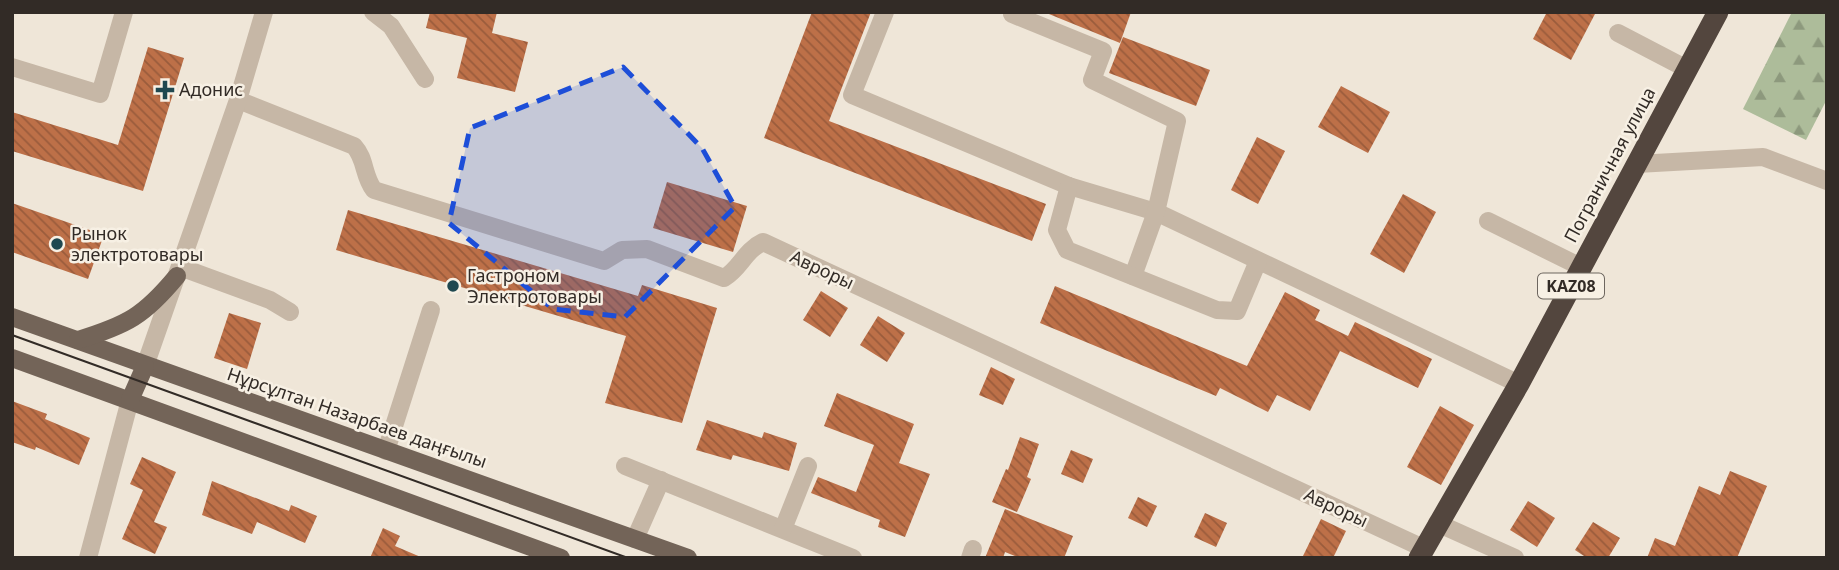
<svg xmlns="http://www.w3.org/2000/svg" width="1839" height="570" font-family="'Noto Sans',sans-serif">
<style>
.forest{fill:url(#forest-firs)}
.building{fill:url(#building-back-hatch)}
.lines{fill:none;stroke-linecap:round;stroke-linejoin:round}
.minor{stroke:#c6b7a6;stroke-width:18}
.major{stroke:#736458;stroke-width:18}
.highway{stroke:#53463e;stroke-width:21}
.tram{stroke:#322b26;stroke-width:2}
.marked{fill:#1d4ed8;fill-opacity:0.2;stroke:#1d4ed8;stroke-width:5;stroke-dasharray:14 9;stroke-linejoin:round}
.poi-dot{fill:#1f4850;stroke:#f7f0e4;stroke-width:2.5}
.labels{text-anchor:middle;stroke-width:5;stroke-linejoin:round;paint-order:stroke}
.shield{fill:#f7f0e4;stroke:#6d665f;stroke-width:2}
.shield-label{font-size:16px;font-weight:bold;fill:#322b26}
.poi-label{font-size:18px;fill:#322b26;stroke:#f7f0e4;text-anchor:start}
.street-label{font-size:18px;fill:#322b26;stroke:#f7f0e4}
</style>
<defs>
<pattern id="forest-firs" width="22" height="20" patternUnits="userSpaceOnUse" patternTransform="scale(1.75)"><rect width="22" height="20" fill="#adbc9a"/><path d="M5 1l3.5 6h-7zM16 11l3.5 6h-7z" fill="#8d997d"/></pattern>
<pattern id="building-back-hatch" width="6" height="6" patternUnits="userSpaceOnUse" patternTransform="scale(1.75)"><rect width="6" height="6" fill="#bd7048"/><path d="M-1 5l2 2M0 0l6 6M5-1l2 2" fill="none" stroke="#9a5c3c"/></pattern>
</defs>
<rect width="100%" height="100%" fill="#efe6d8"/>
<polygon class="forest" points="1792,12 1827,12 1827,99 1806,140 1743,109"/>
<g class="building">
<polygon points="430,12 497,12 492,33 528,42 515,92 457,78 467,38 426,28"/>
<polygon points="812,12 871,12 829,121 1046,204 1032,241 764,138"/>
<polygon points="1044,12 1131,12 1120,43"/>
<polygon points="1547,12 1596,12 1571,60 1533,39"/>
<polygon points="1123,37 1210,70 1196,106 1109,73"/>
<polygon points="148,47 184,58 143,191 12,151 12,112 118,145"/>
<polygon points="1341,86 1390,112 1368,153 1318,127"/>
<polygon points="1257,137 1285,151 1258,204 1231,190"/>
<polygon points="667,182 747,206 733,252 653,228"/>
<polygon points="1403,194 1436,212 1404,273 1370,254"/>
<polygon points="12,203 104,235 88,279 12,252"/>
<polygon points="348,210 638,296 642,285 717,308 682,423 605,403 626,336 336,250"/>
<polygon points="1055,286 1247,366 1285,292 1320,310 1315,320 1348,336 1355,322 1432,359 1418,388 1340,351 1310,411 1277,395 1268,412 1220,388 1216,396 1040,323"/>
<polygon points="821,291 848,308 830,337 803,320"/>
<polygon points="229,313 261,323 247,369 214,358"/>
<polygon points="878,316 905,333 887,362 860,345"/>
<polygon points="991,367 1015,379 1003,405 979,395"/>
<polygon points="837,393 914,424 899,463 930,474 905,537 878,527 880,520 811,493 818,477 856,492 874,445 824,426"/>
<polygon points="12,401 47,414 45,419 90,438 79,465 36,447 35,450 12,442"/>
<polygon points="1440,406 1474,425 1441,485 1407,467"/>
<polygon points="707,420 762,438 764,432 797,443 789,471 733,455 731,460 696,450"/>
<polygon points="1020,437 1039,444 1027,477 1031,479 1017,512 992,502 1006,469 1008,470"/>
<polygon points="1071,450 1093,459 1083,483 1061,474"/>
<polygon points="142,457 176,472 154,522 167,527 155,554 122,539 143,490 130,484"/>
<polygon points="1730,471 1767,486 1737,558 1647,558 1655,538 1675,546 1699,486 1720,495"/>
<polygon points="212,481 289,511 291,505 317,516 305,543 257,522 252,534 202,515"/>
<polygon points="1138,497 1157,506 1147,527 1128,518"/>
<polygon points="1528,501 1555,518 1537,547 1510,530"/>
<polygon points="1005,509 1073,536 1064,558 1020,558 1005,552 1003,558 985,558"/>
<polygon points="1205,513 1227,523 1216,547 1194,537"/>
<polygon points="1321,519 1346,531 1333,558 1302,558"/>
<polygon points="1593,522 1620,538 1608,558 1587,558 1575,550"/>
<polygon points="383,528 400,536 395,546 423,558 370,558"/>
</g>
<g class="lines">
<g class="minor">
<polyline points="373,12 391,26 425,79"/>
<polyline points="885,12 852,95 1069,186 1156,212 1519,384"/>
<polyline points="1013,12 1012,14 1103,51 1092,80 1177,121 1156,212 1133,276"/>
<polyline points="1618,33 1687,69"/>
<polyline points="12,67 100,94 124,12"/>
<path d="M238 100 354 146C366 159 363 176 374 190L604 261 622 250 647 249 724 278C741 268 744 251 763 242L1423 548"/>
<polyline points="1637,164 1763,157 1827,181"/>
<polyline points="1069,186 1057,230 1067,250 1217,310 1237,311 1258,261"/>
<polyline points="1488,221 1581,267"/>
<polyline points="180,267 270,300 290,312"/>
<polyline points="145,366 238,100 264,12"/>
<polyline points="386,451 431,310"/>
<polyline points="625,466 853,558"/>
<polyline points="1437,523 1515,558"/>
<polyline points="783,529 808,466"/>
<polyline points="635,539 661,480"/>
<polyline points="88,558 130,400"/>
<polyline points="970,558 973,549"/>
</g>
<g class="major">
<polyline points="12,317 688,558"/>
<path d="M78 340C127 325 144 316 177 276"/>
<polyline points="12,358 561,558"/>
<polyline points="130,400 145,366"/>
</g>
<polyline class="highway" points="1419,558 1519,384 1718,12"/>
<polyline class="tram" points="12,335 628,558"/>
</g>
<path class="marked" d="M623 67 702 148 735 207 625 317 553 309 449 223 470 128Z"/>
<g class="poi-dot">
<path d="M161.5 79.5h7v7h7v7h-7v7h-7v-7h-7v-7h7z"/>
<circle cx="57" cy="244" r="7"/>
<circle cx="453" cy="286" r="7"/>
</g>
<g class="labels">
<rect class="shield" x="1538" y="273.5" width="66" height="25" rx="5"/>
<g class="shield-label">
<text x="1571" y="292">KAZ08</text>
</g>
<g class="poi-label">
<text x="179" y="96">Адонис</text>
<text x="71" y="240">Рынок<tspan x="71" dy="21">электротовары</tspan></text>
<text x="467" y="282">Гастроном<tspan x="467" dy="21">Электротовары</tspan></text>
</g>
<g class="street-label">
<text transform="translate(1610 165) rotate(-62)" y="6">Пограничная улица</text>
<text transform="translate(822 270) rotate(25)" y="6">Авроры</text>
<text transform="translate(357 418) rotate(19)" y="6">Нұрсұлтан Назарбаев даңғылы</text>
<text transform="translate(1336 508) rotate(25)" y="6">Авроры</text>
</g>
</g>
<rect width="1839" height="570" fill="none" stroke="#322b26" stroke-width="28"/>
</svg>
